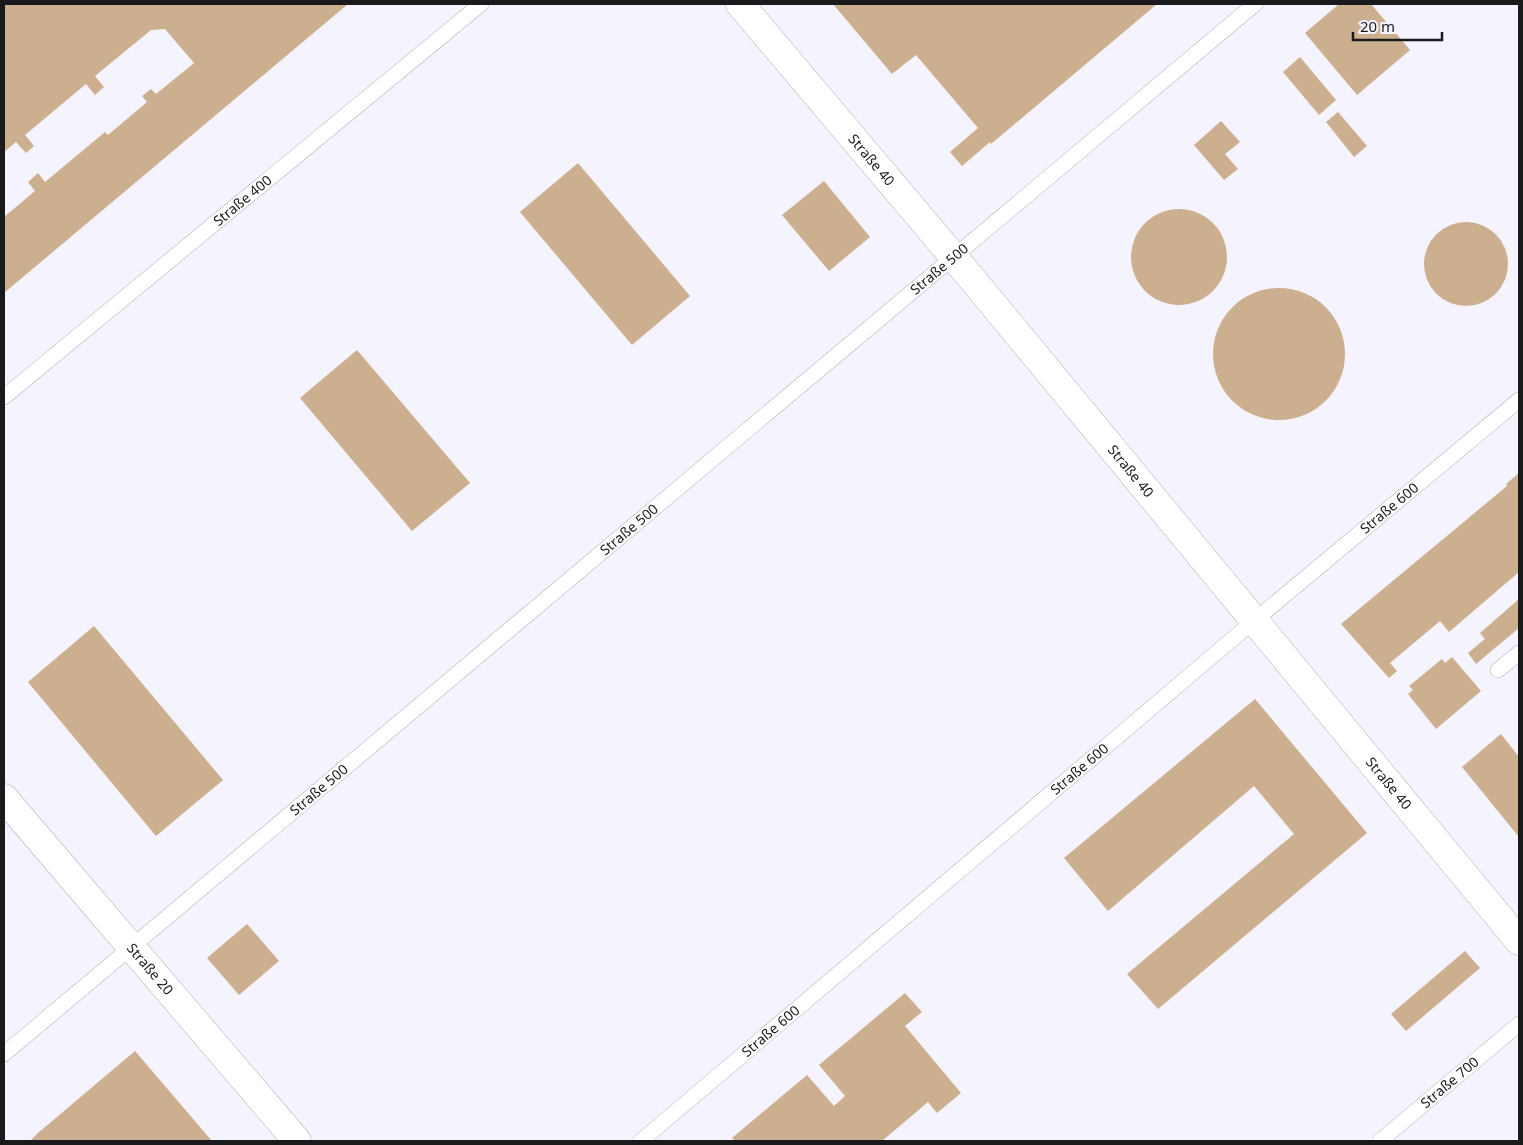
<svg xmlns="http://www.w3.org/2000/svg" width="1523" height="1145" font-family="'Noto Sans',sans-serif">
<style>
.building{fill:#ccaf8f}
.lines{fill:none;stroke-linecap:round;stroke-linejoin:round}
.service-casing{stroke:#b2b1ba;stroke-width:16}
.minor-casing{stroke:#b2b1ba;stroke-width:29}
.service{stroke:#fff;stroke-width:15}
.minor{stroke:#fff;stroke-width:28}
.labels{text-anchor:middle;stroke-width:4;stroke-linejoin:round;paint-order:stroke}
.street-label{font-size:14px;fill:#1a1a1d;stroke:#f5f3fd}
</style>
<rect width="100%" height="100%" fill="#f5f3fd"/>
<g class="building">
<polygon points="4,4 348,4 4,293 4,217 35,191 28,182 38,173 45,182 105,132 108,135 147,102 142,96 151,89 156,94 194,63 165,29 151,30 95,76 104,87 95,95 86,84 25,135 34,146 26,153 16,142 4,152"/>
<polygon points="833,4 1157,4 991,144 990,142 962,166 950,152 978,128 916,55 892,74"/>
<polygon points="1339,4 1371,4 1410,50 1357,95 1305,33"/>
<polygon points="1300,57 1336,100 1319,115 1283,72"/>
<polygon points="1338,112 1367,146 1354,157 1326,122"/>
<polygon points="1221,121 1240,142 1225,154 1238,169 1224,180 1194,145"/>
<polygon points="578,163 690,296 632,345 520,212"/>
<polygon points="824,181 870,237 829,271 782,215"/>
<circle cx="1179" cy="257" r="48"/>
<circle cx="1466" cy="264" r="42"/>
<circle cx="1279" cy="354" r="66"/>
<polygon points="357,350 470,483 412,531 300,398"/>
<polygon points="1519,473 1519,572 1449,632 1440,621 1390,663 1397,671 1389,678 1341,624 1507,486 1506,484"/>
<polygon points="1519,599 1519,628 1476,664 1468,653 1485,639 1480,633"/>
<polygon points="94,626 223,780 156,836 28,682"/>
<polygon points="1452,657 1481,691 1436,729 1408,694 1413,690 1409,686 1442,659 1445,663"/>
<polygon points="1255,699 1367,833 1158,1009 1127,974 1294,834 1254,786 1108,911 1064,858"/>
<polygon points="1501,734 1519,757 1519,837 1462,767"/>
<polygon points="247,924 279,961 239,995 207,958"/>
<polygon points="1465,951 1480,968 1406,1031 1391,1014"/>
<polygon points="905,993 922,1012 905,1026 961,1093 937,1113 928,1102 882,1141 735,1141 732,1138 807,1075 834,1106 845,1096 819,1065"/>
<polygon points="135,1051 212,1141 30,1141 38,1133"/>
</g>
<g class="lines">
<g class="service-casing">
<g id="service">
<path id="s1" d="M4 397 481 4"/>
<polyline points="1498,670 1519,653"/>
<path id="s2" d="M4 1054 1255 4"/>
<path id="s3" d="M641 1141 1255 620 1519 400"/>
<path id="s4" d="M1380 1141 1519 1024"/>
</g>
</g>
<g class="minor-casing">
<g id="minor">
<path id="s5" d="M740 4 973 280 1519 941"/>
<path id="s6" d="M4 798 297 1141"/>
</g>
</g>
<use href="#service" class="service"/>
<use href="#minor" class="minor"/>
</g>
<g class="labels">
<g class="street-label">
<text dy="5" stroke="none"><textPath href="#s5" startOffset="204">Straße 40</textPath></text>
<text dy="5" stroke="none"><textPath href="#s1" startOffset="309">Straße 400</textPath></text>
<text dy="5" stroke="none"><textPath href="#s2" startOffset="1221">Straße 500</textPath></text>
<text dy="5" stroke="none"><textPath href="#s5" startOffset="609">Straße 40</textPath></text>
<text dy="5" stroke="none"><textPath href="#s3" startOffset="980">Straße 600</textPath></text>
<text dy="5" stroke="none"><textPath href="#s2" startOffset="816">Straße 500</textPath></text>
<text dy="5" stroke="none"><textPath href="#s3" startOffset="575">Straße 600</textPath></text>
<text dy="5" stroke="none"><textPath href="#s5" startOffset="1014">Straße 40</textPath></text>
<text dy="5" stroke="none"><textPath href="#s2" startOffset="411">Straße 500</textPath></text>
<text dy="5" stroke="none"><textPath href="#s6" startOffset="225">Straße 20</textPath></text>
<text dy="5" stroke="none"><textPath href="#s3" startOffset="170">Straße 600</textPath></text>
<text dy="5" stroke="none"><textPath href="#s4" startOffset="91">Straße 700</textPath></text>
</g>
</g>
<rect width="1523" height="1145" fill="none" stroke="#1a1a1d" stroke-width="10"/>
<path d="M1353 32v8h89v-8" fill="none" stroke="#1a1a1d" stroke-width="2.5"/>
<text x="1360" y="32" font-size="15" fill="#1a1a1d" stroke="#f5f3fd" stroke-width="4" paint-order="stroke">20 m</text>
</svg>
